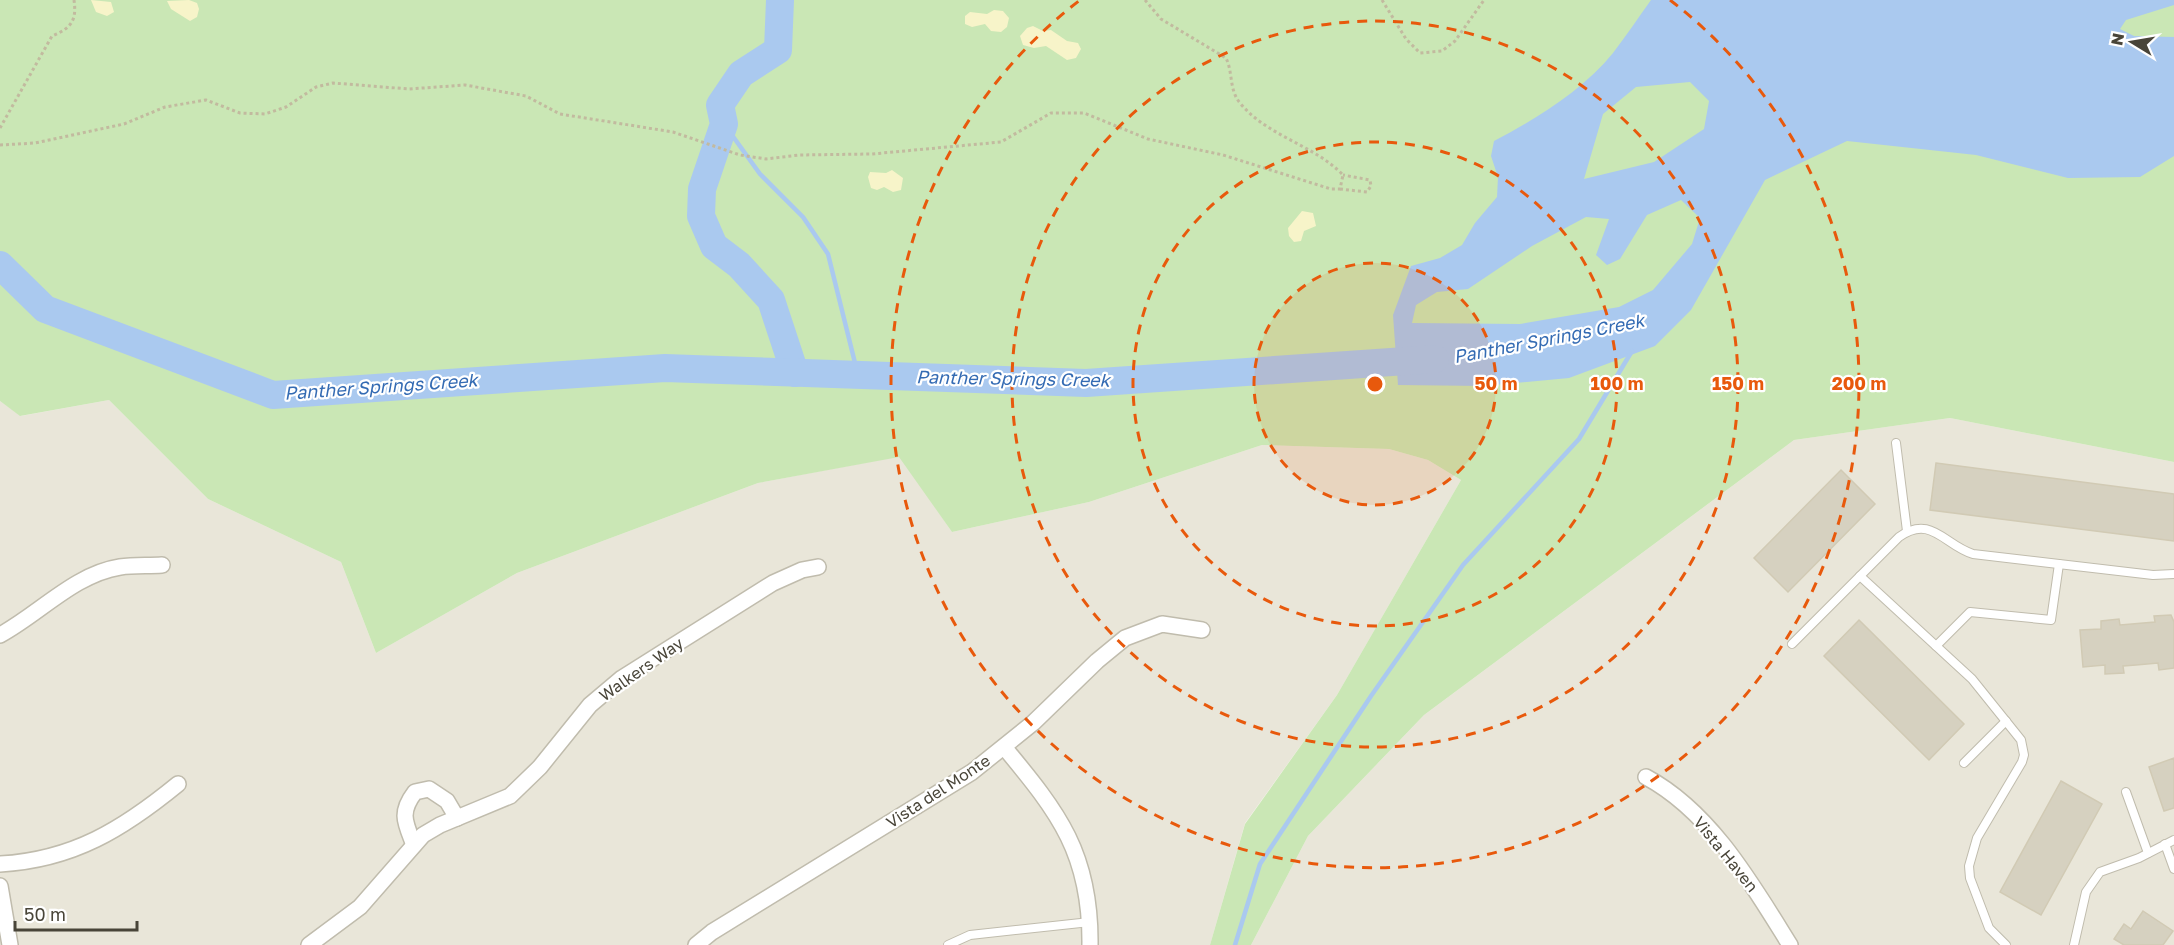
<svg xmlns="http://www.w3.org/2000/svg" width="2174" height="945" font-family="'Golos Text',sans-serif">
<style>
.residential{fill:#e9e6d9}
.green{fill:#cae7b5}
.sand{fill:#f7f4c9}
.water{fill:#aac9ef;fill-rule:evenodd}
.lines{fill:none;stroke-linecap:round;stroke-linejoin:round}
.stream{stroke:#aac9ef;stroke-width:4.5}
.river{stroke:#aac9ef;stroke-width:28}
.building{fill:#d6d1c0;stroke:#d1cab4;stroke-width:1.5}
.service-casing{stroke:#c0bcad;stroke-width:10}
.minor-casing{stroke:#c0bcad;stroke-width:18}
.path{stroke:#c2ba9f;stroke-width:3;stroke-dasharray:3 3;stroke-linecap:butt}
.service{stroke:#fff;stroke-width:8}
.minor{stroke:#fff;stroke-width:15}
.ring{fill:none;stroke:#e8590c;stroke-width:3;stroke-dasharray:10 8}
.labels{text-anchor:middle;stroke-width:4.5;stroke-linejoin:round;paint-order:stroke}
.street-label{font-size:16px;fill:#494539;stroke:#fff}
.water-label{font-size:18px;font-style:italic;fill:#346bb3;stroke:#fff}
.centre{fill:#e8590c;stroke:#fff;stroke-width:3}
.ring-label{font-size:18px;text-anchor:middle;font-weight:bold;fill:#e8590c;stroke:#fff;stroke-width:4.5;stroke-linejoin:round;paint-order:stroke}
</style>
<rect width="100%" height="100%" fill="#f5f3eb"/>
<g class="residential">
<polygon points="109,400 208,499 341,562 376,653 517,573 758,483 900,456 952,532 1089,502 1262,445 1389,449 1428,460 1461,480 1337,695 1245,823 1210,945 0,945 0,401 21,416"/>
<polygon points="1950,418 2174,462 2174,945 1251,945 1308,836 1424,715 1794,440"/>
</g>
<polygon class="green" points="0,0 2174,0 2174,462 1950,418 1794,440 1424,715 1308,836 1251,945 1210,945 1245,824 1337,695 1461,480 1428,460 1389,449 1262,445 1089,502 952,532 899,457 758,483 517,573 376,653 341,562 208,499 109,400 20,416 0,401"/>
<g class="sand">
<polygon points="91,0 111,2 114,12 107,16 96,12"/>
<polygon points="189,0 197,3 199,9 197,17 190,21 171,9 167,1"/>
<polygon points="994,10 1003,11 1009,18 1007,27 1001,32 991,31 985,24 972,27 965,24 965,16 970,12 987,14"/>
<polygon points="1033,26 1043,31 1051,30 1067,41 1078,43 1081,49 1076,58 1067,60 1046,46 1034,48 1023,45 1020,36 1027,28"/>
<polygon points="892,170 903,178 901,190 893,192 884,187 877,190 871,188 868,177 870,172 886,173"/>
<polygon points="1302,211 1313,213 1316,226 1304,231 1301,241 1294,242 1289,236 1288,228"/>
</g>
<path class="water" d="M1651 0H2174V5L2126 20 2120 29 2134 36 2174 37V156L2140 177 2068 178 1976 155 1847 141 1765 180 1691 310 1655 346 1569 378 1484 386 1398 385 1393 315 1411 266 1440 258 1462 245 1475 223 1497 197 1498 177 1491 156 1494 141C1536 119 1582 91 1613 53 1626 36 1638 18 1651 0ZM1690 82 1709 101 1704 129 1654 162 1584 179 1603 114 1636 87ZM1681 200 1700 218 1692 244 1653 290 1619 307 1520 324 1412 323 1416 305 1437 292 1468 289 1532 246 1586 217 1609 219 1596 255 1607 265 1620 259 1647 215Z"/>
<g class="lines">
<g class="stream">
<polyline points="724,124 760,174 803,217 828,254 858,375"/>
<polyline points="1235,945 1260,864 1371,696 1463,565 1579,439 1632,351"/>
</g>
<g class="river">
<polyline points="780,0 778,50 741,74 720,105 724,124 702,189 701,216 714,246 739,265 771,300 795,373"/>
<polyline points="0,265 45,309 273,395 665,368 1086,383 1435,359"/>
</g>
</g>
<g class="building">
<polygon points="1936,463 2174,494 2174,541 1930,510"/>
<polygon points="1841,470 1875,504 1788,592 1754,558"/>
<polygon points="2171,615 2174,622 2174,668 2159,670 2158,663 2136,665 2123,666 2124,673 2105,674 2105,665 2083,667 2080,630 2101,629 2101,621 2119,619 2120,625 2155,622 2154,616"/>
<polygon points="1859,620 1964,724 1929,760 1824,656"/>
<polygon points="2174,758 2174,808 2164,811 2149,767"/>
<polygon points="2061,781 2102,804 2041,915 2000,892"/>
<polygon points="2143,911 2173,931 2163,945 2124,945 2114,939 2124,924 2131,929"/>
</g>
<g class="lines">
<g class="service-casing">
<g id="service">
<polyline points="1896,443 1907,531"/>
<polyline points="1860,576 1972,679 2021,740 2024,755 2022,762 1977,838 1969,866 1970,878 1989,928 2006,945"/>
<path d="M1792 644 1899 537C1931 514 1944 545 1973 554L2153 575 2174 574"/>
<polyline points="1936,646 1970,612 2051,620 2059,564"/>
<polyline points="1964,763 2006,721"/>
<polyline points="2126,792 2148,853"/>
<polyline points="2165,844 2174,869"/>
<polyline points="948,945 970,935 1090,922"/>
<polyline points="2074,945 2086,892 2100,872 2139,858 2174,840"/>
</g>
</g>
<g class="minor-casing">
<g id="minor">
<path d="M0 635C39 614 75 574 120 567 134 565 148 566 162 565"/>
<path d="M1004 747C1059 813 1091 854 1090 945"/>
<path d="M1646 777C1711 812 1752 884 1790 945"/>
<path d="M414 845C405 822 399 813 415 792L429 789 447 801 457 818"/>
<path d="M0 864C73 860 123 829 178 784"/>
<polyline points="0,886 10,945"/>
<polyline points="309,945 360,907 423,835 440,825 510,796 540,767 590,705 622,678 773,583 802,570 818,567"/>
<polyline points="696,945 712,932 972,772 1033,723 1097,661 1125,638 1162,624 1202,630"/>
</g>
</g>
<g class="path">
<polyline points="1382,0 1406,39 1420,53 1442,51 1455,41 1484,0"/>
<path d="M0 128 52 36C71 28 77 21 74 0"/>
<path d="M0 145 35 143 124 124 165 107 206 100 240 113 265 114 286 107 316 87 333 83 409 89 465 85 526 96 560 114 673 132 740 155 766 159 799 155 872 154 1001 142 1051 113H1084L1148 139 1223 155 1331 189H1340L1343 175C1313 144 1268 137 1240 103 1229 90 1233 72 1226 58L1161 19 1145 0"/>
<polyline points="1340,189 1367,192 1371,186 1370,180 1343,175"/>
</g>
<use href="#service" class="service"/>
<use href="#minor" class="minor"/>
</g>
<circle cx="1375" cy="384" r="121" fill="#e8590c" fill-opacity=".12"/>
<g class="ring">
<circle cx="1375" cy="384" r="121"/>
<circle cx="1375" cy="384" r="242"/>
<circle cx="1375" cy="384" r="363"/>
<path d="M1670 0A484 484 0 1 1 1080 0"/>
</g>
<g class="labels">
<g class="street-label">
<text transform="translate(641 669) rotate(-35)" y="6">Walkers Way</text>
<text transform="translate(938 791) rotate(-33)" y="6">Vista del Monte</text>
<text transform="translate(1726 854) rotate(51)" y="6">Vista Haven</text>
</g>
<g class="water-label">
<text transform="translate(1549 339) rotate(-11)" y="6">Panther Springs Creek</text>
<text transform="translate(1013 379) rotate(1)" y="6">Panther Springs Creek</text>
<text transform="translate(381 387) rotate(-4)" y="6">Panther Springs Creek</text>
</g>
</g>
<circle cx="1375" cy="384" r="9" class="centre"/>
<g class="ring-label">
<text x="1496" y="390">50 m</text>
<text x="1617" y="390">100 m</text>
<text x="1738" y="390">150 m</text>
<text x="1859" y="390">200 m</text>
</g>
<g transform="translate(2132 42) rotate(281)" stroke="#ffffff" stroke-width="4.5" paint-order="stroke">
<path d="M0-4.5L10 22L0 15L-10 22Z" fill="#494539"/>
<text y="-9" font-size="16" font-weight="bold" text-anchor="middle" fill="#494539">N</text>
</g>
<path d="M15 921v9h122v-9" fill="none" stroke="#494539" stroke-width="3"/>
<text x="24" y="921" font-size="18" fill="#494539" stroke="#ffffff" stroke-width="4.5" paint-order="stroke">50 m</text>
</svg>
